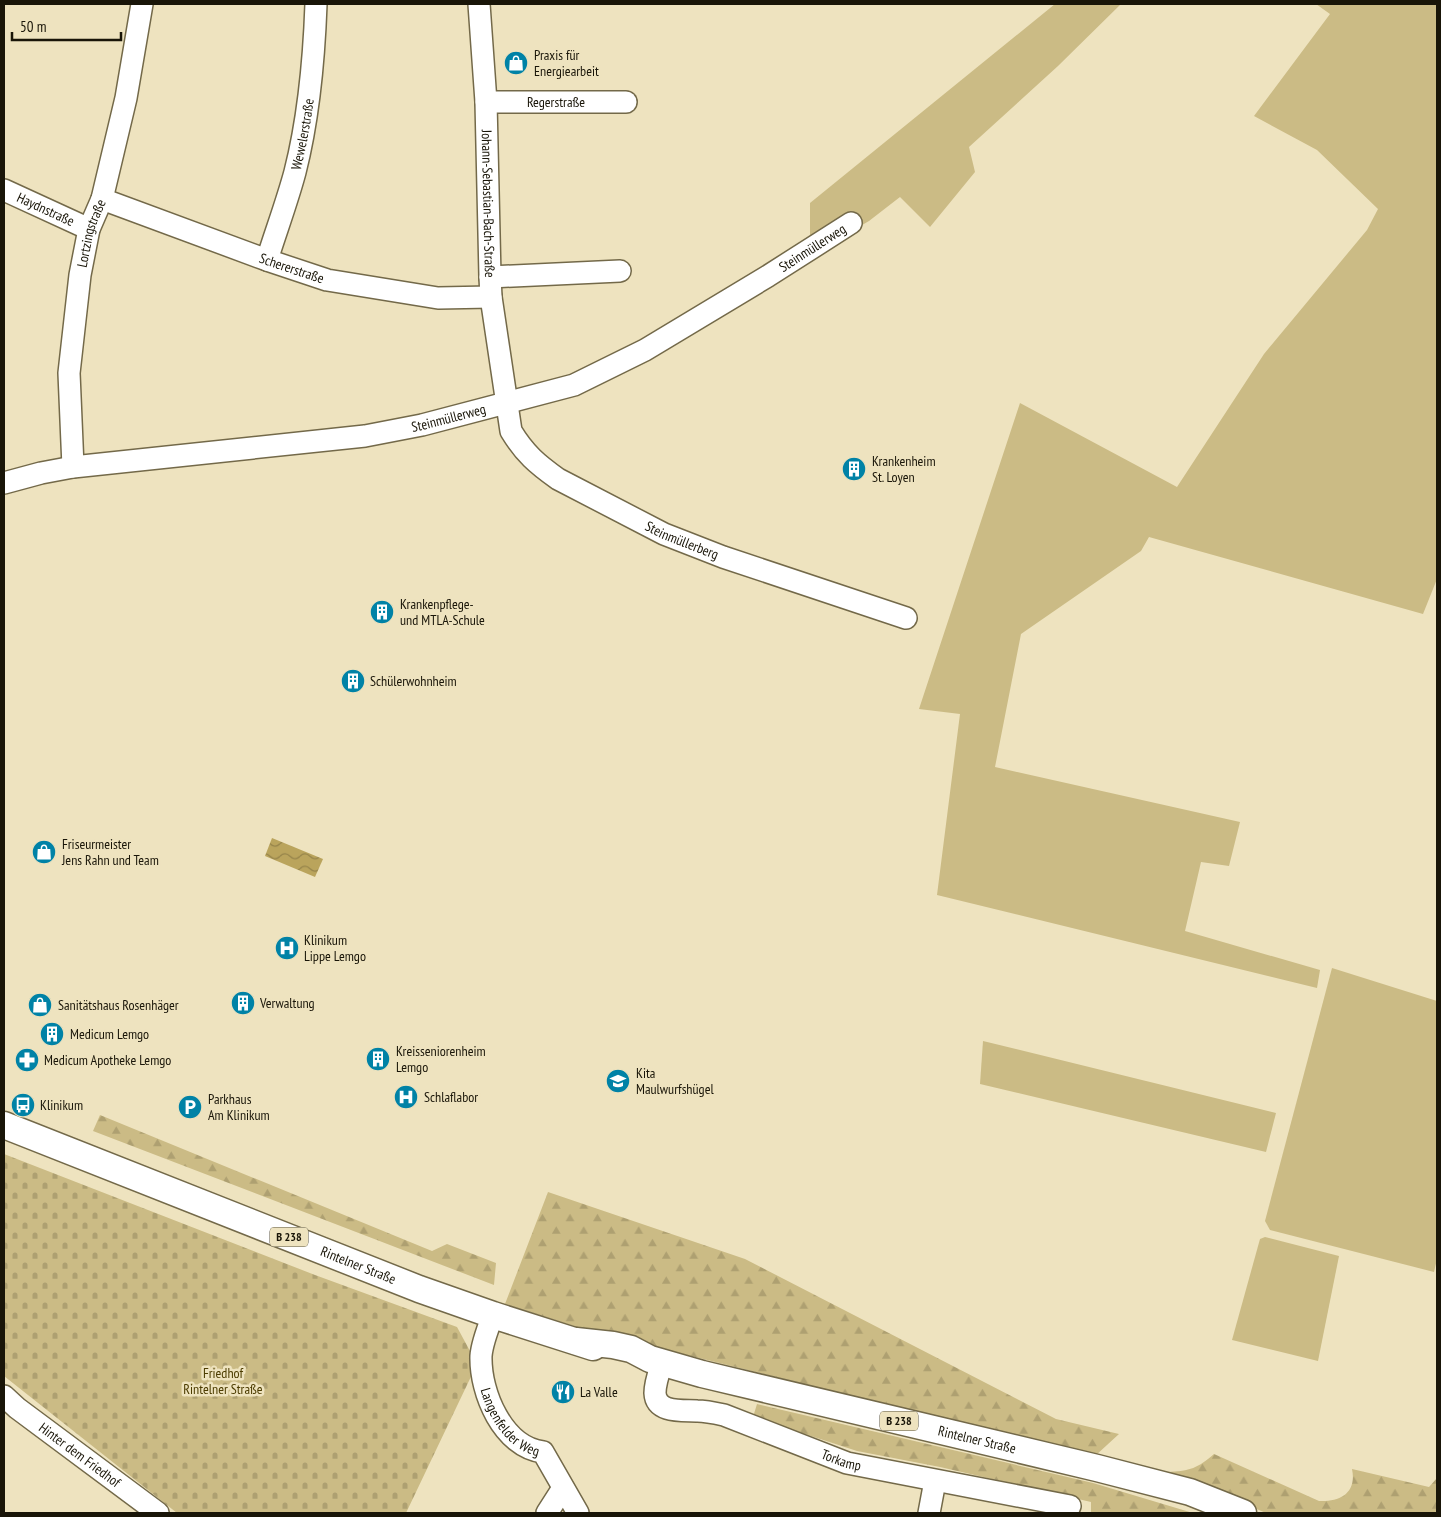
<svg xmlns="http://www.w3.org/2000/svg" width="1441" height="1517" font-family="'PT Sans Narrow',sans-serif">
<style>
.grass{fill:#cbbb85}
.forest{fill:url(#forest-firs)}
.cemetery{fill:url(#cemetery-stones)}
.water{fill:url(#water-waves)}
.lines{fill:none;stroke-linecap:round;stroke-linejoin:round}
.minor-casing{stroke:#736949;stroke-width:24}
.major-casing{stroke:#736949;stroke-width:29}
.minor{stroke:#fff;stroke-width:21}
.major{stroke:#fff;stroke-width:26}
.labels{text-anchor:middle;stroke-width:5;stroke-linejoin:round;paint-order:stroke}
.shield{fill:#eee3bf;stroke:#59533f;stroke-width:1}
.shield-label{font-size:12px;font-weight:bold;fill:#191508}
.poi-label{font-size:14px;fill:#191508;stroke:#eee3bf;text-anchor:start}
.street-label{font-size:14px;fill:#191508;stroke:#eee3bf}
.park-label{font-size:14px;fill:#4c3c00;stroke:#eee3bf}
</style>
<defs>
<pattern id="forest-firs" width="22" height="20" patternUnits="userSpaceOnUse" patternTransform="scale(1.25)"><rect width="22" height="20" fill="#cbbb85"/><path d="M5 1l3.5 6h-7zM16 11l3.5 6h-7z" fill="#aea071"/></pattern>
<pattern id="cemetery-stones" width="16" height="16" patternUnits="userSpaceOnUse" patternTransform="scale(1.25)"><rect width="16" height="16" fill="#cbbb85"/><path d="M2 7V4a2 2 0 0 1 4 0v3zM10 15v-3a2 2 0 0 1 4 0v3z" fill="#aea071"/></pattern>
<pattern id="water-waves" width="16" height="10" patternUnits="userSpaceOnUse" patternTransform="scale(1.25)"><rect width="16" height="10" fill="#baa45c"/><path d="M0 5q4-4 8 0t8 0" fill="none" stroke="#96844a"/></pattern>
</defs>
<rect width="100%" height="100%" fill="#eee3bf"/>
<g class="grass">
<polygon points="1055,4 1121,4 1058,66 969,147 975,172 930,227 900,197 869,221 857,228 810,239 810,203"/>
<polygon points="1316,4 1437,4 1437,579 1423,614 1149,537 1141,551 1021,634 995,767 1240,822 1229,866 1201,862 1185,931 1320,970 1317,988 937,895 960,714 919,709 1020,403 1177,487 1264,354 1367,230 1378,209 1317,150 1254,116 1330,14"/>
<polygon points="1332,968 1437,1001 1437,1259 1434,1272 1270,1230 1265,1221"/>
<polygon points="983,1041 1276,1113 1266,1152 980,1084"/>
<polygon points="1265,1237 1339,1256 1318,1361 1232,1340 1260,1239"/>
</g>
<g class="forest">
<polygon points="100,1115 432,1251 447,1244 496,1263 494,1285 93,1131"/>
<polygon points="548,1192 745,1259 1056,1419 1119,1434 1095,1456 590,1331 505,1304"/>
<polygon points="757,1404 1093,1483 1193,1513 1091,1513 1091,1502 940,1467 857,1451 753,1417"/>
<path d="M1214 1454 1319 1501C1340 1502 1357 1493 1352 1469L1429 1487 1437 1478V1513H1266L1226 1496 1166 1476 1168 1472C1190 1471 1198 1468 1214 1454Z"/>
</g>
<polygon class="cemetery" points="4,1154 315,1275 457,1327 477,1364 406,1513 177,1513 4,1376"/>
<polygon class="water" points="272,838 323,859 315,877 265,856"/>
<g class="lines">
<g class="minor-casing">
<g id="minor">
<path id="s1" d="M479 4 486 102 490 277 491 297 511 431C525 454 537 464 558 479L664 534 723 557 906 618"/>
<path id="s2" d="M486 102H626"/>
<path id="s3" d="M4 190 89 229"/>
<path id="s4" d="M102 199 267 260 327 280 438 298 491 297"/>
<path id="s5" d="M267 260C276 231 287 202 295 172 309 117 314 60 316 4"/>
<polyline points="490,277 620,271"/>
<path id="s6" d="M73 467 69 373 80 275 89 229 102 199 126 98 142 4"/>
<path id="s7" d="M4 483 41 473 73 467 365 436 422 425 574 385 645 350 768 276 851 223"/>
<path id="s8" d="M493 1315C488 1328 482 1343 481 1356 480 1393 503 1447 543 1452L578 1513"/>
<path id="s9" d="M662 1363C659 1372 655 1383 655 1393 656 1414 684 1410 697 1411 706 1411 715 1413 724 1415L847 1463 1070 1506"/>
<path id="s10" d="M4 1396 17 1408 158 1513"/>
<polyline points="547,1513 563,1488"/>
<polyline points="929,1513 935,1481"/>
</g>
</g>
<g class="major-casing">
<g id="major">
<path id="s11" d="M4 1125 419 1289 493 1315 593 1347"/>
<path id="s12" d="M576 1341 613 1345 631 1349 650 1359 702 1374 1097 1468 1190 1492 1243 1513"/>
</g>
</g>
<use href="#minor" class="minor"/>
<use href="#major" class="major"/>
</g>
<defs>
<g id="shop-disc" transform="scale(1.25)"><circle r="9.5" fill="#0082a6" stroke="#eee3bf"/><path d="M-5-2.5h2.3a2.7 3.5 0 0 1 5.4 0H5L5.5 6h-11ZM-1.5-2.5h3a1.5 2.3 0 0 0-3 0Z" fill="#fff"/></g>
<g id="building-disc" transform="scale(1.25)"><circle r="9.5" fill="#0082a6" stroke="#eee3bf"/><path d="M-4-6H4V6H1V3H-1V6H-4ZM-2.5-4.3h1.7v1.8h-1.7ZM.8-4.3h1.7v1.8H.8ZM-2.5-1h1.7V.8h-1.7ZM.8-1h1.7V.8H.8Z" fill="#fff"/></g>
<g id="hospital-disc" transform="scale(1.25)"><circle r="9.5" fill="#0082a6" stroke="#eee3bf"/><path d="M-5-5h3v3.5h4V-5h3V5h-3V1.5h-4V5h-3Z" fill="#fff"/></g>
<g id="pharmacy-disc" transform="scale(1.25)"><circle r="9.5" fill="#0082a6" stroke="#eee3bf"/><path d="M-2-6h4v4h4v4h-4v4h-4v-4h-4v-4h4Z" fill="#fff"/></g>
<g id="school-disc" transform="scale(1.25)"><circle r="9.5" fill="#0082a6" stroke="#eee3bf"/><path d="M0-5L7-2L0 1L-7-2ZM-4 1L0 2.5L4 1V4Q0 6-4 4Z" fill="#fff"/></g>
<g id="bus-disc" transform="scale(1.25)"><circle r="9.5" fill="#0082a6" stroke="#eee3bf"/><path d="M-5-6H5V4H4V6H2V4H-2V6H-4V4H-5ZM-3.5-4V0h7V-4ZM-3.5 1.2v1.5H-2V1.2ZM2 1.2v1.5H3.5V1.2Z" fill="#fff"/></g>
<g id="parking-disc" transform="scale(1.25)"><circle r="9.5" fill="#0082a6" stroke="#eee3bf"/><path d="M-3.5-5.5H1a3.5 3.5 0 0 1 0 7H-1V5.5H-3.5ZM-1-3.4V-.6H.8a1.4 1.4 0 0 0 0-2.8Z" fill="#fff"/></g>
<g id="restaurant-disc" transform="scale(1.25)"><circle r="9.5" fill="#0082a6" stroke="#eee3bf"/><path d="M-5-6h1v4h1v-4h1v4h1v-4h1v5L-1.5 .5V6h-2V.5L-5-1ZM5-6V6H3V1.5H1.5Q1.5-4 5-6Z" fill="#fff"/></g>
</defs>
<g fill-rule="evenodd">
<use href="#shop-disc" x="516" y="63"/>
<use href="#building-disc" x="854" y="469"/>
<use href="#building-disc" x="382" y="612"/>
<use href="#building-disc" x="353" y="681"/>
<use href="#shop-disc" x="44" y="852"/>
<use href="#hospital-disc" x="287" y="948"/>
<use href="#building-disc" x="243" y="1003"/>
<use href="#shop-disc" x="40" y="1005"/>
<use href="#building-disc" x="52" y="1034"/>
<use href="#building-disc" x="378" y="1059"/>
<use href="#pharmacy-disc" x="27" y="1060"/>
<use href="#school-disc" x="618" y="1081"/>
<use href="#hospital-disc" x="406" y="1097"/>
<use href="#bus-disc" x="23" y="1105"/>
<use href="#parking-disc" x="190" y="1107"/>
<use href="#restaurant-disc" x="563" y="1392"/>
</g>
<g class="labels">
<g class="shield">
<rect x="270" y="1227.5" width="38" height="19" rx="4"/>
<rect x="880" y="1411.5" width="38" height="19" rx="4"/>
</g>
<g class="shield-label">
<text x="289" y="1241">B 238</text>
<text x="899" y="1425">B 238</text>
</g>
<g class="poi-label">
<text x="534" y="60">Praxis für<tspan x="534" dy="16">Energiearbeit</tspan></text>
<text x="872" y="466">Krankenheim<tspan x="872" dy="16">St. Loyen</tspan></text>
<text x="400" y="609">Krankenpflege-<tspan x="400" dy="16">und MTLA-Schule</tspan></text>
<text x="370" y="686">Schülerwohnheim</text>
<text x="62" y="849">Friseurmeister<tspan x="62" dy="16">Jens Rahn und Team</tspan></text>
<text x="304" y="945">Klinikum<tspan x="304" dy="16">Lippe Lemgo</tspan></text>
<text x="260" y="1008">Verwaltung</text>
<text x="58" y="1010">Sanitätshaus Rosenhäger</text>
<text x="70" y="1039">Medicum Lemgo</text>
<text x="396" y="1056">Kreisseniorenheim<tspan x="396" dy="16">Lemgo</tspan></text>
<text x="44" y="1065">Medicum Apotheke Lemgo</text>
<text x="636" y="1078">Kita<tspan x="636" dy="16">Maulwurfshügel</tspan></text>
<text x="424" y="1102">Schlaflabor</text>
<text x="208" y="1104">Parkhaus<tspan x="208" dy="16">Am Klinikum</tspan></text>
<text x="40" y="1110">Klinikum</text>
<text x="580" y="1397">La Valle</text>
</g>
<g class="street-label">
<text dy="5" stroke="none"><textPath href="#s2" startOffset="70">Regerstraße</textPath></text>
<text dy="5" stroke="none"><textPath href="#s5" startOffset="131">Wewelerstraße</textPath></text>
<text dy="5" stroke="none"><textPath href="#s1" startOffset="200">Johann-Sebastian-Bach-Straße</textPath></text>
<text dy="5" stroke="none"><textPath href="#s3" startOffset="46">Haydnstraße</textPath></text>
<text dy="5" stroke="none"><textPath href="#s6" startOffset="236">Lortzingstraße</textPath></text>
<text dy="5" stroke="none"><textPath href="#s7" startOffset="855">Steinmüllerweg</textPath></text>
<text dy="5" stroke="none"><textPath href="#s4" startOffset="202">Schererstraße</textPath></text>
<text dy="5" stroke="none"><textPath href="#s7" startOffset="450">Steinmüllerweg</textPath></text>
<text dy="5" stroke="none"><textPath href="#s1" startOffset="635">Steinmüllerberg</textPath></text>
<text dy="5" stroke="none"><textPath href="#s11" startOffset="381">Rintelner Straße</textPath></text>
<text dy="5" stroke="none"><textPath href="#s8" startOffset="119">Langenfelder Weg</textPath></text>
<text dy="5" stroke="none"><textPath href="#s12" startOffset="414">Rintelner Straße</textPath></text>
<text dy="5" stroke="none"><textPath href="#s10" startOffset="96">Hinter dem Friedhof</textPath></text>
<text dy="5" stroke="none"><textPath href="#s9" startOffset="235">Torkamp</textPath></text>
</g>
<g class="park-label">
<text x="223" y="1378">Friedhof<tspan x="223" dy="16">Rintelner Straße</tspan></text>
</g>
</g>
<rect width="1441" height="1517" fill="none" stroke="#191508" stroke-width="10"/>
<path d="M12 32v8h109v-8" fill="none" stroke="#191508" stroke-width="2.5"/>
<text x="20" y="32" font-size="15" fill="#191508" stroke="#eee3bf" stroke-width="4" paint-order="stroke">50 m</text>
</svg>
